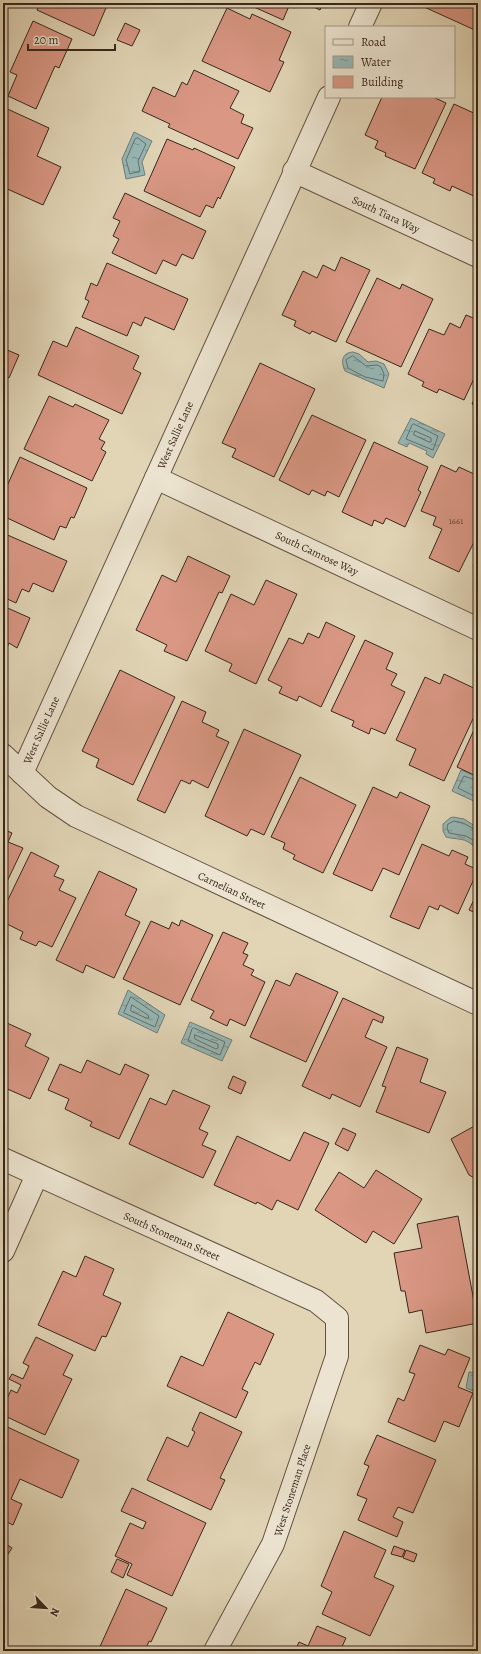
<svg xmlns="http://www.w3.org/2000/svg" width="481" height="1654" font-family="Alegreya,serif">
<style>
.water{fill:url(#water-ripples);stroke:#717d78}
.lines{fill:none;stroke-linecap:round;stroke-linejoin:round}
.shore{stroke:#686f68;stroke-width:1}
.building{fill:#d99784;stroke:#39271c}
.minor-casing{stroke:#635242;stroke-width:24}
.minor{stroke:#ece4d0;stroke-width:22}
.labels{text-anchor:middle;stroke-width:3;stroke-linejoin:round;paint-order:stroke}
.number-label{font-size:9px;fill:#614336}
.street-label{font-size:11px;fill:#39271c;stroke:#ece4d0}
</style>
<defs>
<pattern id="water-ripples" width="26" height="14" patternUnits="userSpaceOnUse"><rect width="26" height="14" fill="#96b7b5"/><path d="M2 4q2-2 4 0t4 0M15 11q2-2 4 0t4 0" fill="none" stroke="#7b9592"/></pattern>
</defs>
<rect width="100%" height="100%" fill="#e1d5b6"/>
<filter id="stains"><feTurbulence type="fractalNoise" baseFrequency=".005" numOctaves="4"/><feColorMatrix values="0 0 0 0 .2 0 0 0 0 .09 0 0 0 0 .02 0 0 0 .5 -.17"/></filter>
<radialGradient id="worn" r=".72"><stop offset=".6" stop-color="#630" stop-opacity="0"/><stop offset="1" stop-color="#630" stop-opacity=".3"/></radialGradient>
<g class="water">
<polygon points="134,132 152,141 142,162 145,175 126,179 122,159"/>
<path d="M353 352 359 354 368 362 376 361 384 364 389 374 384 388 345 371C341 362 341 353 353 352Z"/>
<polygon points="411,418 445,434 433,458 426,454 427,451 409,443 407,447 398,443"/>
<polygon points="461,770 478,777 478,803 452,791"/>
<path d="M453 817 464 819 478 828V846L474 847C466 837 457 840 446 837L443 831V824L450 818Z"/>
<polygon points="128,990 165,1015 157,1033 118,1014"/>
<polygon points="190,1022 232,1040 222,1061 181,1043"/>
<polygon points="469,1372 478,1373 478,1393 466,1388"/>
</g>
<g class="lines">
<g class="shore">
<polygon points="138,138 146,144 138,161 140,171 130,174 126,160 135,139"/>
<polygon points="353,356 366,366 377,365 381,367 384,374 383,381 365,377 348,368 346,360"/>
<polygon points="414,424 438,436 433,450 406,439 412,425"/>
<polygon points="415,431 431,438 431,442 429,442 414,435"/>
<polyline points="478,781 464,776 458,788 478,798"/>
<polyline points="478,831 463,823 454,821 448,824 447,828 449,833 466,836 478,843"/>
<polygon points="131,997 159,1016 155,1027 124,1013"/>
<polygon points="132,1005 148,1015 149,1018 146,1018 131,1011"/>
<polygon points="194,1028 225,1042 220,1055 188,1041 192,1029"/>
<polygon points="195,1035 218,1044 218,1048 216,1049 195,1039"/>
</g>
</g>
<g class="building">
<polygon points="40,3 108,3 94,36 37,10"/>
<polygon points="245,3 297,3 295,8 289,6 283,20"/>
<polygon points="305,3 323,3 320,10"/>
<polygon points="423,3 478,3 477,31 422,6"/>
<polygon points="227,8 250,19 252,14 291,32 279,60 284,62 270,92 202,61"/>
<polygon points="33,21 72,39 59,68 55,66 36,109 8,96 17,75 10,72"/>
<polygon points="125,23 140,30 132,46 117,40"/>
<polygon points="194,70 239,91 230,108 244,115 241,123 253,128 238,159 168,127 170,124 142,111 153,87 175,97 182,82 187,85"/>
<polygon points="382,97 433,97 446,103 415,169 385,156 386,153 375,148 378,141 365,135"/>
<polygon points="454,104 478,115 478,198 452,186 450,191 433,183 435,179 422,173"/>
<polygon points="3,107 49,128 37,156 61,167 43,205 3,187"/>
<polygon points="167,139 193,150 194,148 235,167 220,199 218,197 213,208 206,205 200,217 144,191"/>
<polygon points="125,193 206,231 193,259 182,254 176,266 163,260 156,274 112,253 119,239 113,236 120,221 113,218"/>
<polygon points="341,257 370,270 336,342 312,331 310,334 294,326 296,321 282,315 303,271 317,278 323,265 335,271"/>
<polygon points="107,263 188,299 174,330 145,317 141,326 133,322 127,336 82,317 89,301 85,299 91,283 97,286"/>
<polygon points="377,278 400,289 402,284 433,299 401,367 346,342"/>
<polygon points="466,315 478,320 478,370 464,400 439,389 437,393 422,386 424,382 408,374 429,329 444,335 450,323 460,328"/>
<polygon points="76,327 139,356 133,369 141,373 122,414 38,375 53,341 67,347"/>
<polygon points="5,349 19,355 9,378 3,375"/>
<polygon points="260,363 315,389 274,477 232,457 236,449 222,443"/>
<polygon points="478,391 478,407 472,404"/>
<polygon points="49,396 73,407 75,404 109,420 99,439 105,442 101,449 106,452 92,481 24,449"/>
<polygon points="312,415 366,440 339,497 327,491 325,496 312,490 309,495 279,480"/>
<polygon points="374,442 428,467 418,490 421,492 405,527 386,518 383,524 374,520 372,526 342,512"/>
<polygon points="20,457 87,488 74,518 71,517 66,528 60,526 54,540 3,516 3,495"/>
<polygon points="441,465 456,472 459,467 474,474 478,465 478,534 459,572 429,558 442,529 433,525 436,517 421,511"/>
<polygon points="3,533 67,561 53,592 33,583 29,592 22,589 16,603 3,597"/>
<polygon points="478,555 478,568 473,566"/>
<polygon points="188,556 230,576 222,593 219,592 187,661 164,651 167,645 136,630 162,575 176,582"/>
<polygon points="266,580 297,594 256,684 229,671 232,664 205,651 231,594 254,605"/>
<polygon points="3,606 30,618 17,648 9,643 3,656"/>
<polygon points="326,622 355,636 321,707 299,696 297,701 279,693 282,687 268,680 289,638 303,644 308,633 319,638"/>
<polygon points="365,640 393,653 386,669 397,674 391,685 405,692 385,734 371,728 369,734 352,726 354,721 331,711"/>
<polygon points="120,670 175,697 133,785 96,767 99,759 82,751"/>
<polygon points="444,674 478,690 478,708 444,781 409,765 416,749 396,740 425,677 440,684"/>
<polygon points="182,701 206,712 202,722 219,730 216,736 229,742 208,788 192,780 190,784 181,780 165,813 137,800"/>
<polygon points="478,721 478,777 457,767"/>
<polygon points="244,729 301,755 264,835 251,829 247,836 205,816"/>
<polygon points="300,777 356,805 323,873 293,859 295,855 283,849 285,843 271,837"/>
<polygon points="373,787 397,798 400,792 430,806 399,875 383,868 372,891 333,874"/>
<polygon points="3,829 12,833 8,842 23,848 3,890"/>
<polygon points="422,844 449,856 452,850 468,857 465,864 478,870 458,914 440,905 438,910 429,906 419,929 390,917"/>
<polygon points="31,852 59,866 54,876 64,880 59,890 76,898 52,947 39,941 36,946 20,939 23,932 3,922 3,910"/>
<polygon points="99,871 137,889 125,915 140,922 114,978 86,965 83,973 56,960"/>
<polygon points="478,891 478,914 469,910"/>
<polygon points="181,920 213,935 180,1005 123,979 151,921 169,929 172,922 179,926"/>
<polygon points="223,932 248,943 243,953 248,955 243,965 254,970 251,975 265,982 245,1026 230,1019 227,1026 210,1018 214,1011 191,1000"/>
<polygon points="296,973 338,992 306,1062 250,1037 276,980 290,986"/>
<polygon points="343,998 384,1017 382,1023 373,1019 365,1037 387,1047 360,1107 332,1094 330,1099 302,1086"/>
<polygon points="7,1023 31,1034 25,1046 49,1058 30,1099 3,1087 3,1031"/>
<polygon points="397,1047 428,1059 420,1082 446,1092 429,1133 376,1112 386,1087 382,1086"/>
<polygon points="87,1060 120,1075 125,1064 149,1075 119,1139 90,1126 92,1122 65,1109 69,1099 48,1090 60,1064 81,1073"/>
<polygon points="233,1076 246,1082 241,1094 228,1088"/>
<polygon points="173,1090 210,1106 199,1129 208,1133 202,1145 216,1151 203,1178 129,1144 150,1098 166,1105"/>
<polygon points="478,1124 478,1180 469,1175 451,1139"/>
<polygon points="343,1128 356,1134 348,1151 335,1144"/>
<polygon points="304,1132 329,1143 298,1210 277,1200 272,1210 257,1202 256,1204 214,1185 237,1136 290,1161"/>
<polygon points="376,1170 422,1199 394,1244 373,1231 366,1243 315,1210 339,1172 364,1188"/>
<polygon points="458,1216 478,1323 426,1333 422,1310 409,1313 405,1291 401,1291 394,1253 422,1248 417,1224"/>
<polygon points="85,1256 114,1269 103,1295 121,1303 106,1337 102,1336 95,1351 38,1325 63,1271 76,1277"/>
<polygon points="228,1312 274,1334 260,1365 255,1362 242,1389 248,1392 236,1418 167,1386 181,1356 203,1366"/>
<polygon points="36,1337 73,1355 63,1375 72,1379 45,1435 3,1415 3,1407 11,1390 17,1393 21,1385 9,1379 12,1374 23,1379 29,1366 23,1363"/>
<polygon points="420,1345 445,1355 448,1349 470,1358 458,1387 473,1393 459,1427 444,1421 435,1442 388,1422 398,1398 404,1401 415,1374 409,1372"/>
<polygon points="200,1412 242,1432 220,1478 225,1480 211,1510 147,1480 167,1437 188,1447 195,1432 192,1430"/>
<polygon points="3,1425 79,1460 62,1498 20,1479 11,1499 22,1504 13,1525 3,1520"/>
<polygon points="377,1435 436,1460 413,1513 398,1507 393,1517 403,1522 397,1537 358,1520 367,1499 357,1495 369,1466 364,1464"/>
<polygon points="132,1488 206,1523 172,1596 127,1575 132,1564 115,1556 130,1523 143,1529 146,1522 121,1511"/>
<polygon points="344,1531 386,1550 374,1577 394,1586 370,1636 322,1614 332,1592 321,1586"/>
<polygon points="3,1542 12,1548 3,1562"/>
<polygon points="394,1546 405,1550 402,1557 391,1554"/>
<polygon points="406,1550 417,1554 414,1562 403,1558"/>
<polygon points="117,1559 129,1564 123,1578 111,1572"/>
<polygon points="126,1589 167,1608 151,1642 149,1641 145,1651 98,1651"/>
<polygon points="317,1626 346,1638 340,1651 295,1651 299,1642 308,1646"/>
</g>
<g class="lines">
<g class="minor-casing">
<g id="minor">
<polyline points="360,27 371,3"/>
<polyline points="294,171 478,256"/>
<polyline points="156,478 478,629"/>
<polyline points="3,755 48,797 76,816 476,1003"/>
<polyline points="22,773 329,97"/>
<polyline points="3,1159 316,1301 337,1318 337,1356 273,1544 215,1651"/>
<polyline points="3,1251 37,1175"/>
</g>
</g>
<use href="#minor" class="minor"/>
</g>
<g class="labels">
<g class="number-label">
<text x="456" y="524">1661</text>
</g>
<g class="street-label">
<text transform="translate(386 214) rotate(25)" y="4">South Tiara Way</text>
<text transform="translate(175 435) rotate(-66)" y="4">West Sallie Lane</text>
<text transform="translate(317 553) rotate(25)" y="4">South Camrose Way</text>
<text transform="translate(41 730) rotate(-66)" y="4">West Sallie Lane</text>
<text transform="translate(232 890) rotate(25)" y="4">Carnelian Street</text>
<text transform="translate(172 1236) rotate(24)" y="4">South Stoneman Street</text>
<text transform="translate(292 1490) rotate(-72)" y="4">West Stoneman Place</text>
</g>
</g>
<rect width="481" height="1654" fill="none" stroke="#e1d5b6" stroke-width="16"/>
<rect x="4" y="4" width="473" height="1646" fill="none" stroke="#39271c" stroke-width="2"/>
<rect x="8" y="8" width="465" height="1638" fill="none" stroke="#39271c"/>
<rect x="325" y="26" width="130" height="72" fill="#ece4d0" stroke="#a49888"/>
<rect x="333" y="39" width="20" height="6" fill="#ece4d0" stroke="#a49888"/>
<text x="361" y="46" font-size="12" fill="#39271c">Road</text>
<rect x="333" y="56" width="20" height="12" fill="url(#water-ripples)" stroke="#a49888"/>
<text x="361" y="66" font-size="12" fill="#39271c">Water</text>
<rect x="333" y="76" width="20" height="12" fill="#d99784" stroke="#a49888"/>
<text x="361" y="86" font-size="12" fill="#39271c">Building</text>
<g transform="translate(46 1608) rotate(115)" stroke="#ece4d0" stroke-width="3" paint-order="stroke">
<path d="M0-3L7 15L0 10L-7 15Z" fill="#39271c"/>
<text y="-6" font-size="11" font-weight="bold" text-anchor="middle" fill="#39271c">N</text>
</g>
<path d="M28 44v6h87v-6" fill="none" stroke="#39271c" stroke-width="2"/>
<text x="34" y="44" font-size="12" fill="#39271c" stroke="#ece4d0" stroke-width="3" paint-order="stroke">20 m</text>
<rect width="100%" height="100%" filter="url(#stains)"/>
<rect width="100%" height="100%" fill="url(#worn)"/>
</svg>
